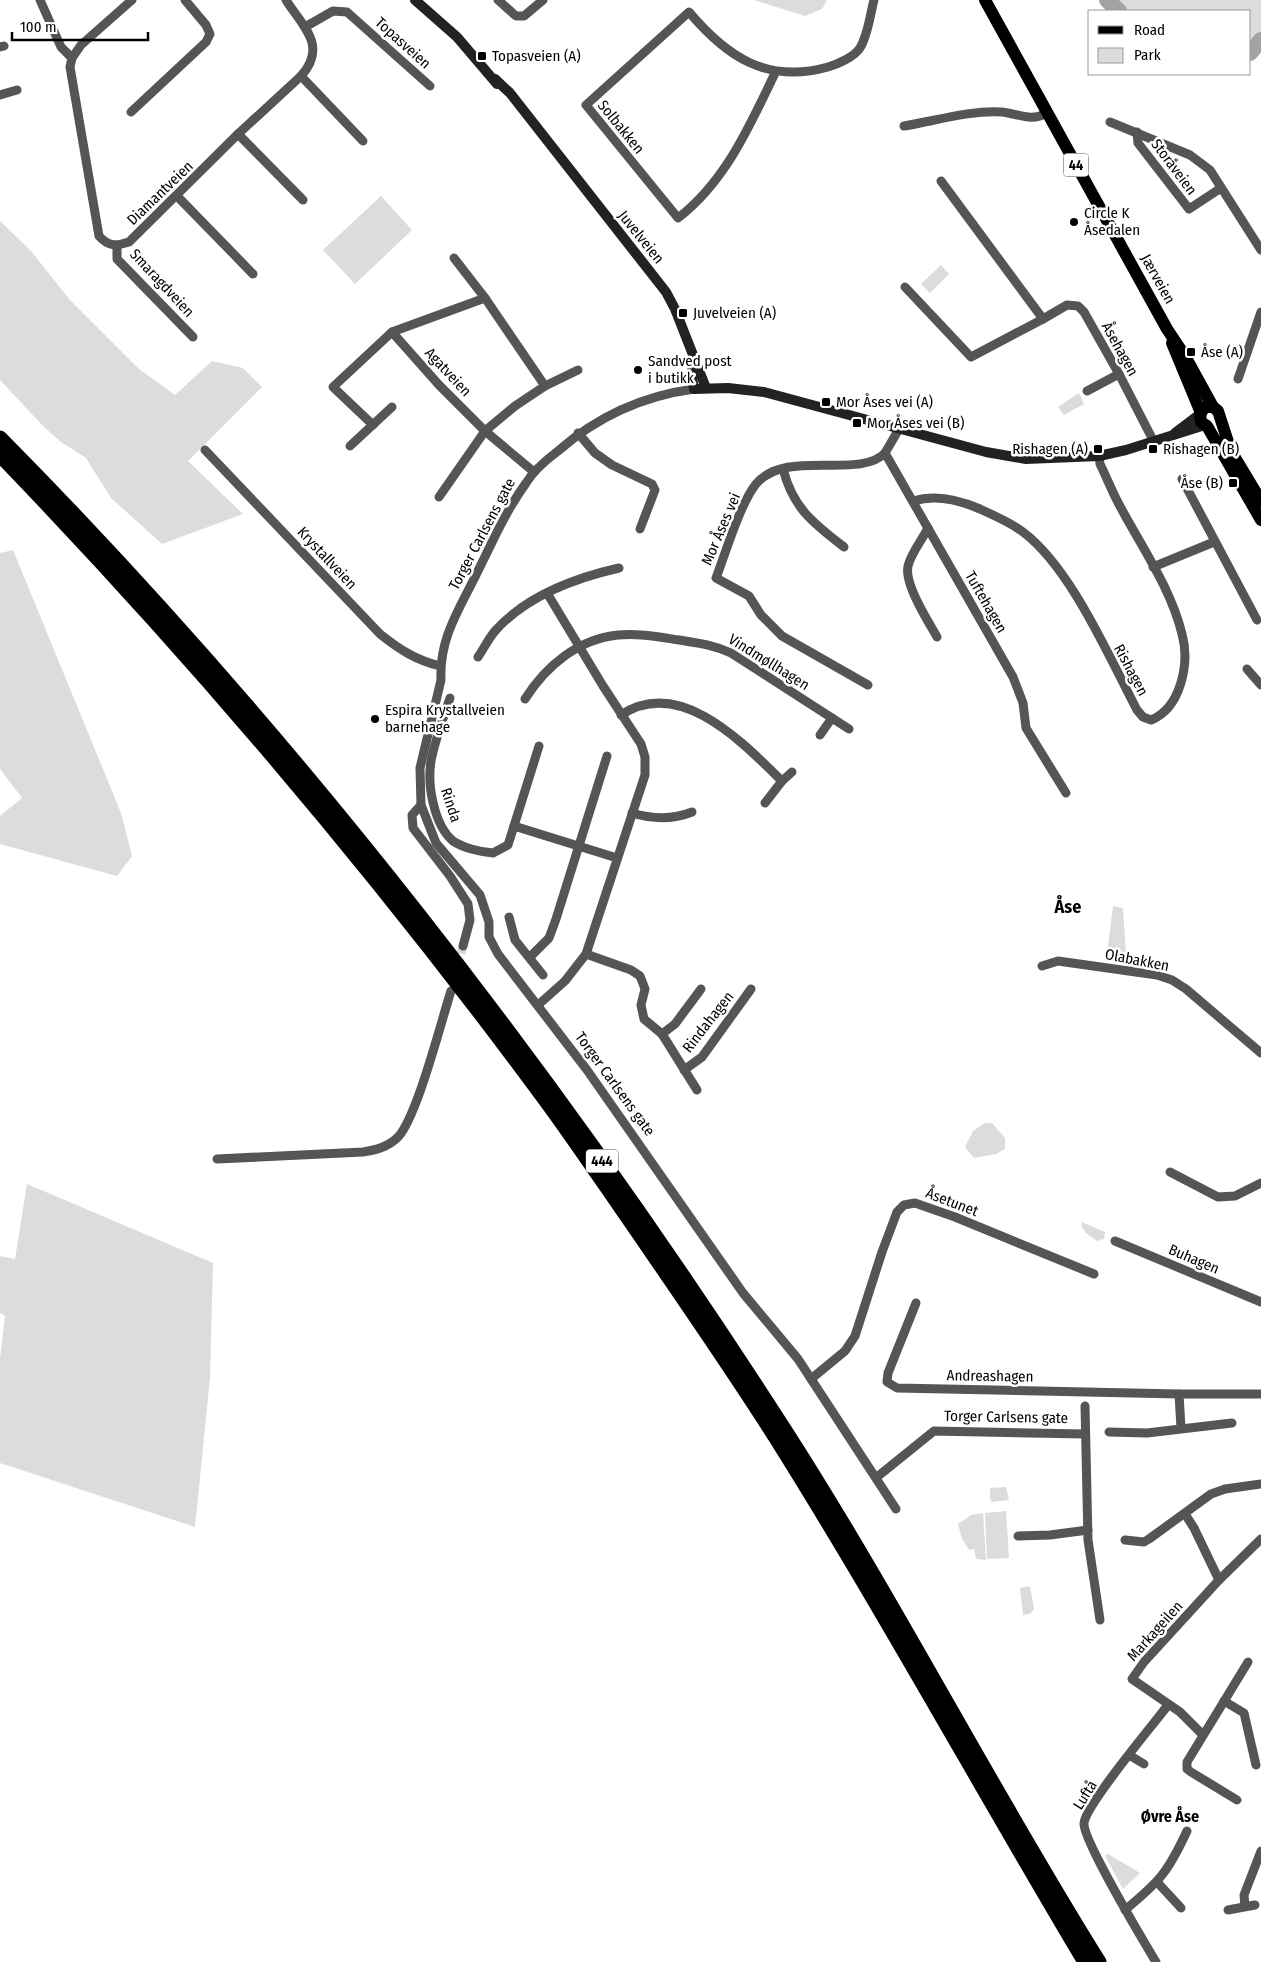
<svg xmlns="http://www.w3.org/2000/svg" width="1261" height="1962" font-family="'Fira Sans Condensed',sans-serif">
<style>
.green{fill:#dcdcdc}
.lines{fill:none;stroke-linecap:round;stroke-linejoin:round}
.river{stroke:#a3a3a3;stroke-width:16}
.street-tunnel{stroke:#d9d9d9;stroke-width:9;stroke-dasharray:9 4.5;stroke-linecap:butt}
.street{stroke:#555;stroke-width:9}
.secondary{stroke:#222;stroke-width:10}
.primary{stroke:#000;stroke-width:12}
.highway{stroke:#000;stroke-width:15}
.poi-dot{fill:#000;stroke:#fff;stroke-width:2}
.labels{text-anchor:middle;stroke-width:5;stroke-linejoin:round;paint-order:stroke}
.shield{fill:#fff;stroke:#4c4c4c;stroke-width:1}
.shield-label{font-size:14px;font-weight:bold;fill:#000}
.street-label{font-size:15px;fill:#000;stroke:#fff}
.poi-label{font-size:15px;fill:#000;stroke:#fff;text-anchor:start}
.neighbourhood-label{font-size:16px;font-weight:bold;fill:#000;stroke:#fff}
.quarter-label{font-size:18px;font-weight:bold;fill:#000;stroke:#fff}
</style>
<rect width="100%" height="100%" fill="#fff"/>
<g class="green">
<polygon points="754,0 827,0 822,9 805,16"/>
<polygon points="1101,0 1261,0 1261,52 1250,53 1250,11 1116,11"/>
<polygon points="381,196 412,230 355,284 323,250"/>
<polygon points="0,221 31,251 70,300 139,369 175,395 212,361 243,368 262,387 188,461 243,514 162,544 111,498 86,458 61,442 43,426 0,380"/>
<polygon points="941,265 949,274 930,293 921,284"/>
<polygon points="1079,393 1084,404 1064,415 1058,407"/>
<polygon points="13,550 121,813 132,856 117,876 0,844 0,816 22,798 0,769 0,553"/>
<polygon points="1113,906 1123,908 1126,955 1107,954"/>
<polygon points="985,1123 992,1123 1005,1138 1005,1149 996,1154 974,1158 965,1147 973,1131"/>
<polygon points="27,1184 213,1263 210,1377 195,1527 0,1463 0,1359 5,1316 0,1313 0,1256 15,1259"/>
<polygon points="1082,1222 1105,1232 1104,1239 1097,1241 1086,1233 1081,1226"/>
<polygon points="1006,1487 1009,1500 992,1502 990,1499 990,1488"/>
<polygon points="1006,1511 1009,1558 987,1559 985,1513"/>
<polygon points="983,1513 986,1560 976,1559 974,1549 969,1550 962,1539 958,1524 971,1515"/>
<polygon points="1030,1586 1034,1609 1030,1614 1023,1615 1020,1588"/>
<polygon points="1108,1854 1140,1873 1123,1889 1105,1856"/>
</g>
<g class="lines">
<g class="river">
<polyline points="1107,0 1119,11"/>
<polyline points="1250,53 1261,40"/>
</g>
<polyline class="street-tunnel" points="458,967 463,946"/>
<g class="street">
<path d="M40 0 61 47 72 58 70 67 99 236C109 247 116 246 129 242L238 134 301 76"/>
<path d="M286 0C303 27 328 46 301 76L363 141"/>
<polyline points="498,0 516,16 524,16 543,0"/>
<polyline points="305,27 333,11 347,12 430,86"/>
<polyline points="0,47 4,46"/>
<polyline points="72,58 81,45 132,0"/>
<path d="M776 71C750 125 726 181 678 218L586 105 689 12C727 57 767 84 828 67 838 64 854 57 860 48 868 35 870 15 874 0"/>
<polyline points="0,95 17,90"/>
<polyline points="131,112 206,42 210,34 206,25 185,0"/>
<polyline points="1110,122 1190,155 1210,170 1261,250"/>
<path d="M904 126C935 121 970 110 1002 112 1019 114 1031 122 1047 113"/>
<polyline points="1137,132 1138,143 1189,209 1221,188"/>
<polyline points="238,134 303,200"/>
<polyline points="941,181 1043,319 1067,305 1078,306 1084,312 1119,374 1154,442"/>
<polyline points="177,196 253,274"/>
<polyline points="117,246 117,259 193,337"/>
<polyline points="454,258 485,298"/>
<polyline points="905,287 971,357 1043,319"/>
<polyline points="392,332 439,385 485,431 534,472"/>
<polyline points="1238,379 1261,312"/>
<polyline points="545,386 578,370"/>
<path d="M694 389C642 396 598 416 558 451 546 460 534 470 526 483 505 512 491 545 475 577 458 611 439 640 441 680L420 768 421 805 436 843 480 895 489 922V937L498 954 587 1070 743 1293 798 1359 896 1509"/>
<polyline points="1087,391 1119,374"/>
<polyline points="373,425 333,387 392,332 485,298 545,386 515,406 485,431 439,497"/>
<polyline points="899,429 885,453 1013,677 1023,703 1026,728 1066,793"/>
<polyline points="578,433 595,453 612,465 652,484 655,490 640,529"/>
<polyline points="350,446 392,407"/>
<path d="M205 450 380 634C400 650 416 660 440 666"/>
<path d="M783 469C793 508 813 523 844 547"/>
<polyline points="1182,479 1257,620"/>
<path d="M914 501C936 494 959 500 980 509 995 516 1010 522 1023 532 1071 568 1109 657 1137 710L1143 717 1151 720C1181 708 1190 663 1182 634 1171 589 1143 549 1121 508 1113 494 1107 478 1100 464L1099 456"/>
<path d="M928 528C922 540 911 553 908 566 904 584 928 621 937 637"/>
<polyline points="1153,567 1214,542"/>
<path d="M478 657C484 648 489 638 495 631 526 596 575 578 619 568"/>
<polyline points="1247,669 1261,685"/>
<path d="M868 685 782 636 761 615 749 596 716 578C726 552 740 504 756 484 786 448 859 480 885 453"/>
<path d="M450 698C443 719 435 740 431 761 427 785 434 825 453 841 463 848 481 852 493 853L508 845 514 826 617 858"/>
<path d="M525 699C546 666 578 639 618 635 638 633 659 637 679 640 698 643 714 645 731 653L849 729"/>
<path d="M621 715C680 676 742 742 782 781L765 803"/>
<polyline points="820,735 832,718"/>
<polyline points="782,781 792,772"/>
<polyline points="421,805 412,815 413,828 450,876 468,904 470,920 463,946"/>
<path d="M632 813C652 819 672 820 692 812"/>
<polyline points="514,826 539,746"/>
<polyline points="509,917 515,940 543,975"/>
<polyline points="586,954 631,970 640,976 645,989 641,1005 644,1019 662,1034 697,1090"/>
<polyline points="530,957 549,938 556,919 607,756"/>
<polyline points="1042,966 1058,961 1157,975 1172,980 1186,989 1261,1053"/>
<polyline points="538,1005 565,981 586,954 645,775 645,757 641,744 603,686 547,593"/>
<polyline points="662,1034 675,1024 701,989"/>
<polyline points="684,1070 702,1057 751,989"/>
<path d="M217 1159 363 1152C376 1150 388 1147 398 1137 417 1117 441 1022 451 991"/>
<polyline points="1170,1172 1218,1197 1235,1196 1261,1183"/>
<polyline points="1115,1241 1261,1302"/>
<polyline points="916,1303 888,1373 887,1382 897,1388 1179,1394 1261,1394"/>
<polyline points="811,1379 845,1351 855,1336 882,1252 897,1212 904,1205 915,1203 955,1217 1094,1274"/>
<polyline points="1179,1394 1181,1428"/>
<polyline points="1085,1406 1088,1540 1100,1620"/>
<polyline points="1109,1432 1147,1433 1232,1423"/>
<polyline points="877,1477 934,1431 1085,1434"/>
<polyline points="1185,1514 1194,1528 1219,1580"/>
<polyline points="1018,1536 1050,1535 1088,1530"/>
<polyline points="1125,1540 1144,1542 1149,1539 1211,1494 1225,1489 1261,1484"/>
<polyline points="1224,1701 1244,1713 1256,1765"/>
<polyline points="1202,1734 1180,1712 1132,1679 1144,1662 1219,1580 1261,1539"/>
<polyline points="1129,1755 1144,1764"/>
<polyline points="1237,1800 1191,1772 1187,1769 1187,1762 1248,1662"/>
<polyline points="1158,1883 1181,1908"/>
<polyline points="1245,1906 1244,1895 1261,1851"/>
<path d="M1125 1910C1160 1881 1168 1872 1187 1831"/>
<polyline points="1228,1910 1255,1905"/>
<path d="M1156 1962C1144 1942 1082 1838 1084 1823 1086 1804 1153 1725 1168 1705"/>
</g>
<g class="secondary">
<polyline points="415,0 457,37 497,84"/>
<polyline points="495,79 510,93 666,292 675,309 706,388"/>
<polyline points="693,357 692,378 694,389 728,388 764,392 986,452 1026,459 1099,456 1126,450 1205,425"/>
<polyline points="1175,433 1200,414"/>
</g>
<g class="primary">
<polyline points="985,0 1167,329 1185,356 1213,407"/>
<polyline points="1172,343 1201,413"/>
<polyline points="1261,501 1231,451 1218,411 1213,407 1205,407 1200,414 1201,422 1207,426 1261,520"/>
</g>
<g class="highway">
<path d="M0 438C294 735 560 1080 786 1432 897 1605 990 1788 1099 1962"/>
<path d="M0 455C195 657 377 872 544 1098 575 1140 605 1185 635 1228 683 1298 731 1367 776 1438 884 1610 981 1788 1085 1962"/>
</g>
</g>
<g class="poi-dot">
<rect x="477" y="51" width="10" height="10" rx="2.5"/>
<circle cx="1074" cy="222" r="5"/>
<rect x="678" y="308" width="10" height="10" rx="2.5"/>
<rect x="1186" y="347" width="10" height="10" rx="2.5"/>
<circle cx="638" cy="370" r="5"/>
<rect x="821" y="397" width="10" height="10" rx="2.5"/>
<rect x="852" y="418" width="10" height="10" rx="2.5"/>
<rect x="1093" y="444" width="10" height="10" rx="2.5"/>
<rect x="1148" y="444" width="10" height="10" rx="2.5"/>
<rect x="1228" y="478" width="10" height="10" rx="2.5"/>
<circle cx="375" cy="719" r="5"/>
</g>
<g class="labels">
<g class="shield">
<rect x="1063.5" y="153.5" width="25" height="23" rx="4"/>
<rect x="586" y="1149.5" width="32" height="23" rx="4"/>
</g>
<g class="shield-label">
<text x="1076" y="170">44</text>
<text x="602" y="1166">444</text>
</g>
<g class="street-label">
<text transform="translate(403 43) rotate(42)" y="5">Topasveien</text>
<text transform="translate(621 127) rotate(51)" y="5">Solbakken</text>
<text transform="translate(1174 167) rotate(53)" y="5">Storåveien</text>
<text transform="translate(160 193) rotate(-44)" y="5">Diamantveien</text>
<text transform="translate(641 237) rotate(51)" y="5">Juvelveien</text>
<text transform="translate(1158 279) rotate(61)" y="5">Jærveien</text>
<text transform="translate(162 283) rotate(47)" y="5">Smaragdveien</text>
<text transform="translate(1120 349) rotate(61)" y="5">Åsehagen</text>
<text transform="translate(448 372) rotate(47)" y="5">Agatveien</text>
<text transform="translate(721 529) rotate(-67)" y="5">Mor Åses vei</text>
<text transform="translate(482 534) rotate(-62)" y="5">Torger Carlsens gate</text>
<text transform="translate(327 558) rotate(47)" y="5">Krystallveien</text>
<text transform="translate(986 602) rotate(60)" y="5">Tuftehagen</text>
<text transform="translate(769 662) rotate(32)" y="5">Vindmøllhagen</text>
<text transform="translate(1131 670) rotate(62)" y="5">Rishagen</text>
<text transform="translate(451 805) rotate(72)" y="5">Rinda</text>
<text transform="translate(1137 960) rotate(11)" y="5">Olabakken</text>
<text transform="translate(708 1022) rotate(-52)" y="5">Rindahagen</text>
<text transform="translate(615 1084) rotate(54)" y="5">Torger Carlsens gate</text>
<text transform="translate(952 1202) rotate(21)" y="5">Åsetunet</text>
<text transform="translate(1194 1259) rotate(23)" y="5">Buhagen</text>
<text transform="translate(990 1376) rotate(1)" y="5">Andreashagen</text>
<text transform="translate(1006 1417) rotate(1)" y="5">Torger Carlsens gate</text>
<text transform="translate(1155 1631) rotate(-48)" y="5">Markageilen</text>
<text transform="translate(1085 1795) rotate(-58)" y="5">Luftå</text>
</g>
<g class="poi-label">
<text x="492" y="61">Topasveien (A)</text>
<text x="1084" y="218">Circle K<tspan x="1084" dy="17">Åsedalen</tspan></text>
<text x="693" y="318">Juvelveien (A)</text>
<text x="1201" y="357">Åse (A)</text>
<text x="648" y="366">Sandved post<tspan x="648" dy="17">i butikk</tspan></text>
<text x="836" y="407">Mor Åses vei (A)</text>
<text x="867" y="428">Mor Åses vei (B)</text>
<text x="1088" y="454" text-anchor="end">Rishagen (A)</text>
<text x="1163" y="454">Rishagen (B)</text>
<text x="1223" y="488" text-anchor="end">Åse (B)</text>
<text x="385" y="715">Espira Krystallveien<tspan x="385" dy="17">barnehage</tspan></text>
</g>
<g class="neighbourhood-label">
<text x="1170" y="1822">Øvre Åse</text>
</g>
<g class="quarter-label">
<text x="1068" y="913">Åse</text>
</g>
</g>
<rect x="1088" y="10" width="162" height="65" fill="#ffffff" stroke="#999999"/>
<rect x="1098" y="26" width="25" height="8" fill="#000000" stroke="#999999"/>
<text x="1134" y="35" font-size="15" fill="#000000">Road</text>
<rect x="1098" y="48" width="25" height="15" fill="#dcdcdc" stroke="#999999"/>
<text x="1134" y="60" font-size="15" fill="#000000">Park</text>
<path d="M12 32v8h136v-8" fill="none" stroke="#000000" stroke-width="2.5"/>
<text x="20" y="32" font-size="15" fill="#000000" stroke="#ffffff" stroke-width="4" paint-order="stroke">100 m</text>
</svg>
